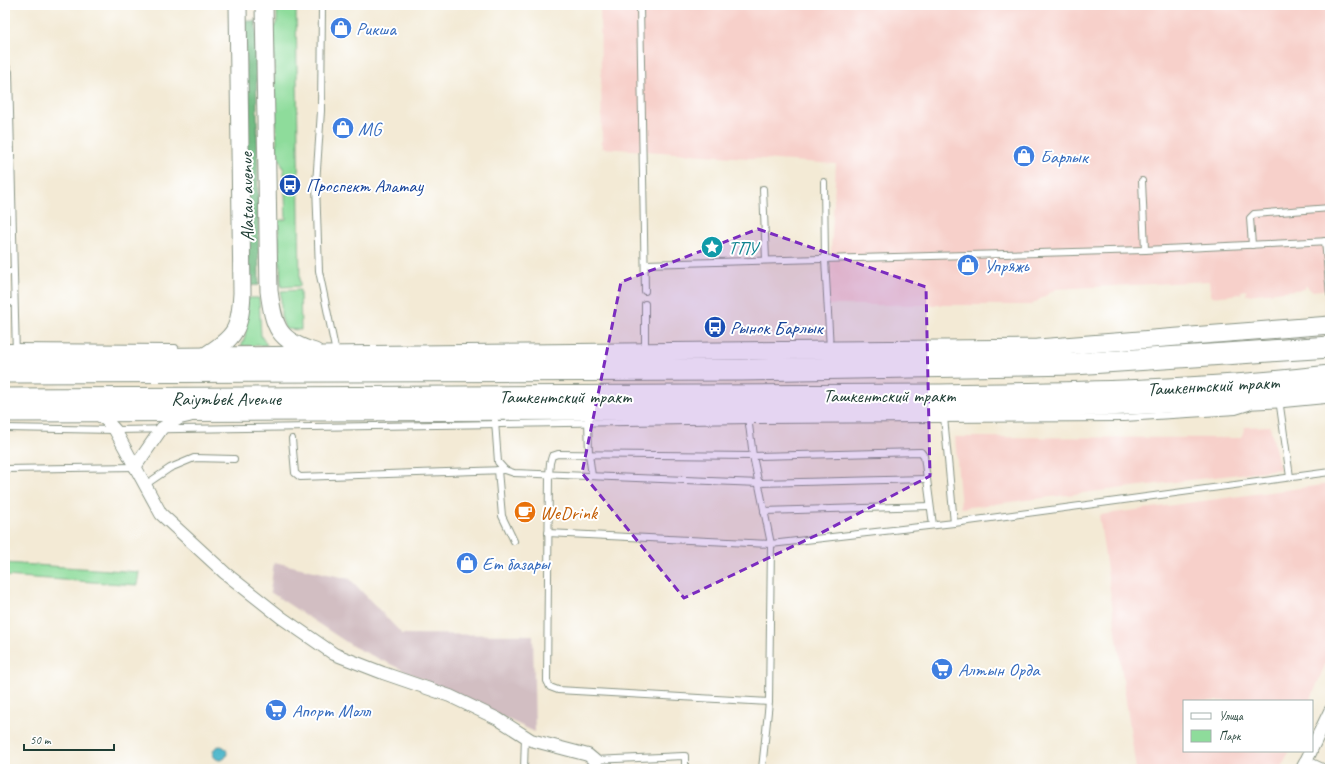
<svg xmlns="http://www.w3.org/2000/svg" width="1335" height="774" font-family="Caveat,sans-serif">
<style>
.built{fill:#f7d0ca}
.industrial{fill:#d2bec2}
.green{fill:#8edc9b;stroke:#568c68}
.forest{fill:#72bc83;stroke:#487c5c}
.water{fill:#4db7cb;stroke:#367a80}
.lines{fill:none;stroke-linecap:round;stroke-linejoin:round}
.service-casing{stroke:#899484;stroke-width:8}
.minor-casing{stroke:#899484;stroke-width:14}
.secondary-casing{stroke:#899484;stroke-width:19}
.trunk-casing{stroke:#899484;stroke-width:23}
.service{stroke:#fff;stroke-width:6}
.minor{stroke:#fff;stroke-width:12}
.secondary{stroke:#fff;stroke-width:17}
.trunk{stroke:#fff;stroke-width:21}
.marked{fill:#7b2cbf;fill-opacity:0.2;stroke:#7b2cbf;stroke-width:3;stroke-dasharray:8 5;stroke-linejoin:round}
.labels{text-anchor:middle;stroke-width:4;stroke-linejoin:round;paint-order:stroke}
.shop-label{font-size:19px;fill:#366cbe;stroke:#fff;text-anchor:start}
.transit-label{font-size:19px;fill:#164399;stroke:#fff;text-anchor:start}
.street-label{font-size:19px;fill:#1f3d34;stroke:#fff}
.culture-label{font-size:19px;fill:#0d838f;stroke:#fff;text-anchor:start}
.food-label{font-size:19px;fill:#c56008;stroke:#fff;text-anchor:start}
</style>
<rect width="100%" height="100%" fill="#fff"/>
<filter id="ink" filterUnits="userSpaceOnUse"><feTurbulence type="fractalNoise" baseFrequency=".025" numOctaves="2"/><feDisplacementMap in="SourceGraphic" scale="8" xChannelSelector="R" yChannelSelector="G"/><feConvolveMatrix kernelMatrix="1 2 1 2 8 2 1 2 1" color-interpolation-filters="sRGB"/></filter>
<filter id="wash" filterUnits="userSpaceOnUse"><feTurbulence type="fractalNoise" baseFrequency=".012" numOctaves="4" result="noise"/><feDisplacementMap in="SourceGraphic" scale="16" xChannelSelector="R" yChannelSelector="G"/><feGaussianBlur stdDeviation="0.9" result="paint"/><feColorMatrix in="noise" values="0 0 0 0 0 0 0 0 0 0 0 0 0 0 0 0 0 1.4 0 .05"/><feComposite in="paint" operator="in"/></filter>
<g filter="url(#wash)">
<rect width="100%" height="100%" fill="#f3ead5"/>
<g class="built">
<polygon points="600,5 1330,5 1330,289 1312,291 1305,285 1305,289 1246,295 1246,290 1241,291 1241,294 1211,297 1209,281 1056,289 1031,305 828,305 836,164 602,148"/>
<polygon points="1270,426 1280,469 961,508 955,437 1241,438 1245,427"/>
<polygon points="1330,484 1330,653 1310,701 1184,701 1184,751 1289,751 1281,769 1136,769 1099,515"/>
</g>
<polygon class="industrial" points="274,562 350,579 402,634 533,635 535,732 354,647 270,592"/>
<g class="green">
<polygon points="277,5 296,5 300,286 281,287 278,221 286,219 284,171 277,152 273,30 277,21"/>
<polygon points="300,290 301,330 285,329 281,316 281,291"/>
<polygon points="248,298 259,298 261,336 267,345 241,346 245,337"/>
<polygon points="5,563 139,572 137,585 5,576"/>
</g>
<polygon class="forest" points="245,21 256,21 259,285 248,286"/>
<circle class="water" cx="220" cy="753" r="7"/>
</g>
<g filter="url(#ink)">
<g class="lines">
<g class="service-casing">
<g id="service">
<polyline points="322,5 321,111 316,184 319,271 336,353"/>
<polyline points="640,5 645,291"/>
<polyline points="5,64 9,72 16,356"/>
<polyline points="1142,181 1145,250"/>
<polyline points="824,182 825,259 830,349"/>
<polyline points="763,189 766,260"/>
<polyline points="1325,241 1330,294"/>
<polyline points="1252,245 1250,218 1254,214 1330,208"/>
<polyline points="645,264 1145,250 1330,241"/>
<polyline points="5,272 13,272"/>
<polyline points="5,302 14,302"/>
<polyline points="645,304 645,351"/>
<polyline points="5,347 175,348"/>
<polyline points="1279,399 1290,477"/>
<polyline points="944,417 954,523"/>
<polyline points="588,420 589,454 592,476"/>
<polyline points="495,421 498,462 505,470 514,473 759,483 927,479"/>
<polyline points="5,428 115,430 749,420 1124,418 1236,411 1249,407"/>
<polyline points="292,439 295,473 300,477 505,470"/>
<polyline points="5,469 135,467"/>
<polyline points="498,470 502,516 514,541"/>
<polyline points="145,485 170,468 194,458 234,459"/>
<polyline points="764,511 930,506"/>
<polyline points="548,533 771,544 753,456 748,417"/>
<polyline points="769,702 558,690 550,687 547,681 549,475 550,463 552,456 558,454 753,456 921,452 924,456 933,525"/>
<polyline points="594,760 683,756 685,756 685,769"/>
<polyline points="524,769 525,736"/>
<polyline points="762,769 769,702 771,544 954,523 1330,472"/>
</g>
</g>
<g class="minor-casing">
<g id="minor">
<polyline points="96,413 106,420 115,430 161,514 225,573 282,618 334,654 383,673 450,696 498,719 531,740 588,755 594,760 598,769"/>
<polyline points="135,467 162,428 180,418 189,416"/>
<polyline points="1312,748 1330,711"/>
<polyline points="1305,762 1320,769"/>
<polyline points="1302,769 1311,751"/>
</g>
</g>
<g class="secondary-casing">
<g id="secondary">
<path d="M264 5 269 291C274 328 278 341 315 352"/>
<path d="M205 356C236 337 240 329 242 293L238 5"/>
<polyline points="5,358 1038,348 1330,325"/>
<polyline points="5,413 943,410 1105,407 1278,399 1330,394"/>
</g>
</g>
<g class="trunk-casing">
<g id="trunk">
<polyline points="5,372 741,370 1074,364 1330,347"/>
<path d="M5 399 941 395C1071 393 1201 391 1330 376"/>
</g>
</g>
<use href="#service" class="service"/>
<use href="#minor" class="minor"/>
<use href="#secondary" class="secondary"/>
<use href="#trunk" class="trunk"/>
</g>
</g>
<path class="marked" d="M758 229 926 287 930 476 821 533 684 598 582 473 621 282Z"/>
<defs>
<g id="shop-disc" transform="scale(1.15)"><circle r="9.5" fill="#3f7fe0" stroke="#fff"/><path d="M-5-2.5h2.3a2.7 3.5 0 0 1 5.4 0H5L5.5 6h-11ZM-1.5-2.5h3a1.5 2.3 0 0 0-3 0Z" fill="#fff"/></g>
<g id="bus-disc" transform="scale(1.15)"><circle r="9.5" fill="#1a4fb4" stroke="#fff"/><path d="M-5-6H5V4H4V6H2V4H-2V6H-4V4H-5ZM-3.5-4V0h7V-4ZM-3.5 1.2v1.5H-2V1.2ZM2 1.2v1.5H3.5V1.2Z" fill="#fff"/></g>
<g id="sight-disc" transform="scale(1.15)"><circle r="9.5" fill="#0f9aa8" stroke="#fff"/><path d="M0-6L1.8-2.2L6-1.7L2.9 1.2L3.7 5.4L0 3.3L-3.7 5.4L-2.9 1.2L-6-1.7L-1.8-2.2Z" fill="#fff"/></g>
<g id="cafe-disc" transform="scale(1.15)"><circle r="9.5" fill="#e8710a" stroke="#fff"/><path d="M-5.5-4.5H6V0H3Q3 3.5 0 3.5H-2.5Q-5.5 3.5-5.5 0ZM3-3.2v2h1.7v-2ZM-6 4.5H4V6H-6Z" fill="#fff"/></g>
<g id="supermarket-disc" transform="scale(1.15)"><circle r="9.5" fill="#3f7fe0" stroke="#fff"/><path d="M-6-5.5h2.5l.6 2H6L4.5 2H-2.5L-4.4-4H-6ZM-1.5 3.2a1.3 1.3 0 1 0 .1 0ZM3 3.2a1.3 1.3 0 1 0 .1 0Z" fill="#fff"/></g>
</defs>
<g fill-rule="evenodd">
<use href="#shop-disc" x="341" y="28"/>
<use href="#shop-disc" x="343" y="128"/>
<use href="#shop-disc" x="1024" y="156"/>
<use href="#bus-disc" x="290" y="185"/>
<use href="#sight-disc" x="712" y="247"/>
<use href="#shop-disc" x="968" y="265"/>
<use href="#bus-disc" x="715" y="327"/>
<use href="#cafe-disc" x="525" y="512"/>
<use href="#shop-disc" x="467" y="563"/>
<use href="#supermarket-disc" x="942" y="669"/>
<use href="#supermarket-disc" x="276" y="710"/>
</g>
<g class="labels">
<g class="shop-label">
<text x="356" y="35">Рикша</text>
<text x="358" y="135">MG</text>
<text x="1040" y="163">Барлык</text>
<text x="984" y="272">Упряжь</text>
<text x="482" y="570">Ет базары</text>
<text x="958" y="676">Алтын Орда</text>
<text x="292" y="717">Апорт Молл</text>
</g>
<g class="transit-label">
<text x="306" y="192">Проспект Алатау</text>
<text x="730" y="334">Рынок Барлык</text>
</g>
<g class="street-label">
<text transform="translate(246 197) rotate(-91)" y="7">Alatau avenue</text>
<text transform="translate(1213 385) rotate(-3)" y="7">Ташкентский тракт</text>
<text x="889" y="402">Ташкентский тракт</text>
<text x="565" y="403">Ташкентский тракт</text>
<text x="226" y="405">Raiymbek Avenue</text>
</g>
<g class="culture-label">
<text x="728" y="254">ТПУ</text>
</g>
<g class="food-label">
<text x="540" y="519">WeDrink</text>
</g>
</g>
<rect width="1335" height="774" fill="none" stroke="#fff" stroke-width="20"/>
<rect x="1183" y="700" width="130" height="52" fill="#ffffff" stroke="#a5b1ae"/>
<rect x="1191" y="713" width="20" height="6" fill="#ffffff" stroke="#a5b1ae"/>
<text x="1219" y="720" font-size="12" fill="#1f3d34">Улица</text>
<rect x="1191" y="730" width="20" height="12" fill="#8edc9b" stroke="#a5b1ae"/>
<text x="1219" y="740" font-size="12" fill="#1f3d34">Парк</text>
<path d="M24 744v6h90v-6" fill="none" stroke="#1f3d34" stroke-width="2"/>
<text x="30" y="744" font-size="12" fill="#1f3d34" stroke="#ffffff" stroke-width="3" paint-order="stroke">50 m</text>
</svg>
